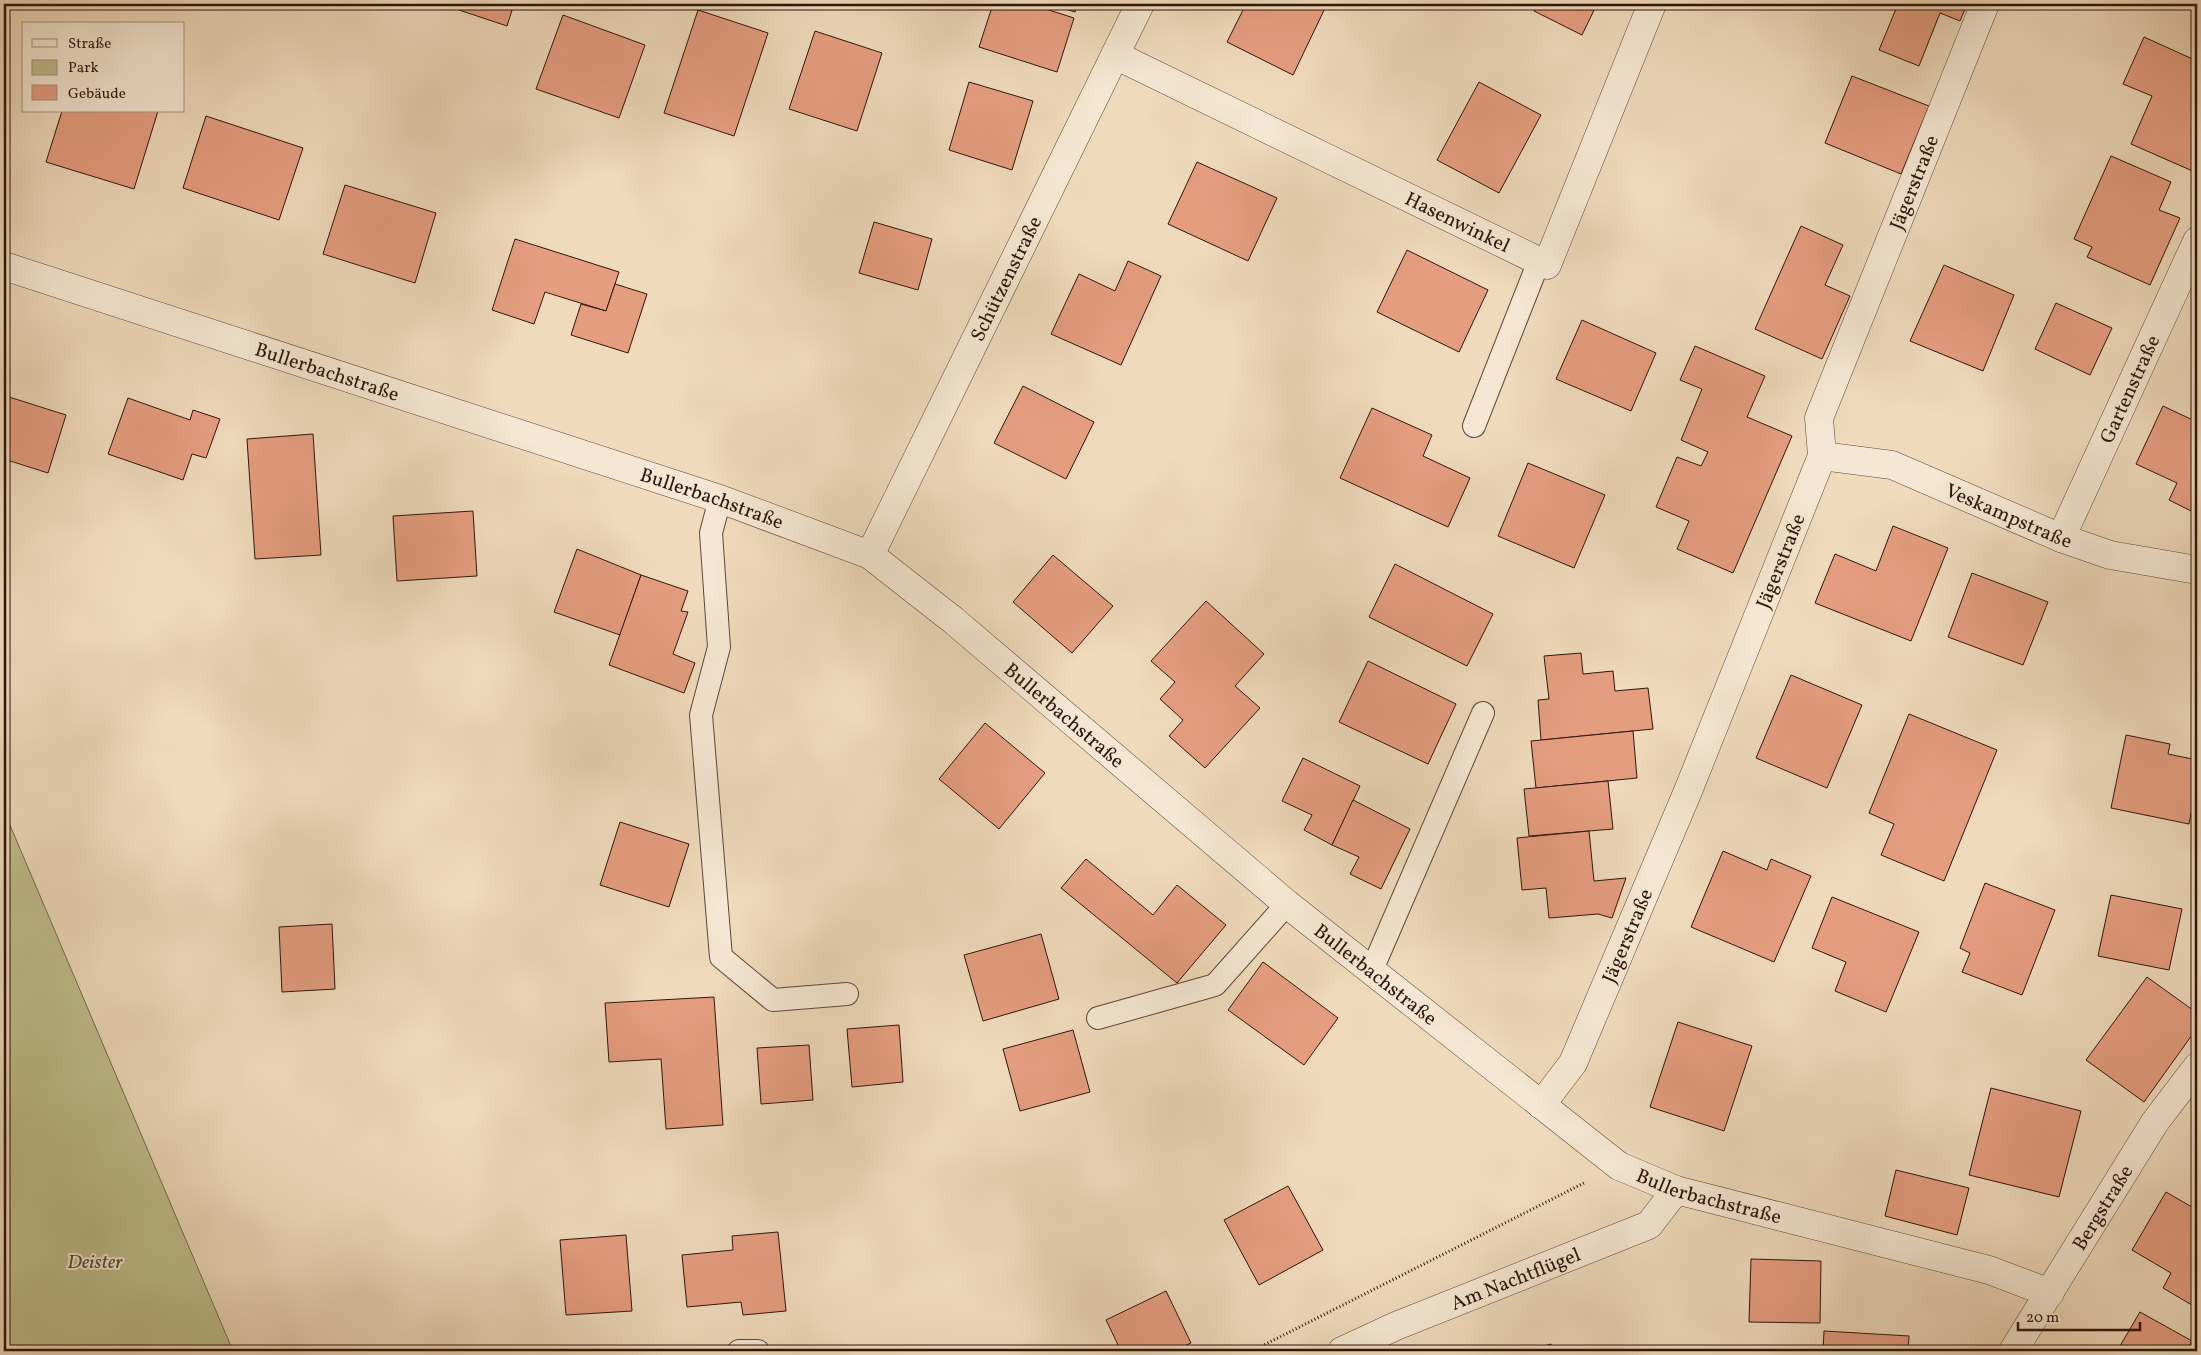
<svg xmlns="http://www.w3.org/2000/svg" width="2201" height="1355" font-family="Vollkorn,serif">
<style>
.green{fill:#bfbe8c;stroke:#766a4a}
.building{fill:#e59d80;stroke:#2d1509}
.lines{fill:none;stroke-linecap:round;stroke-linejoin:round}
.lane-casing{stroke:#5e4636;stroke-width:24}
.street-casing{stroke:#5e4636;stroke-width:29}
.path{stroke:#2d1509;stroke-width:3;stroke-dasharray:1 2.5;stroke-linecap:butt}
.lane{stroke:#f5e7d3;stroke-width:22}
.street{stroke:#f5e7d3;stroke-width:28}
.labels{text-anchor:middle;stroke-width:4;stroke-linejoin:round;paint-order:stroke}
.street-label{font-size:20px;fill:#2d1509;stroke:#f5e7d3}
.park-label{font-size:20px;font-style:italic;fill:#594830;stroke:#f5e7d3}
</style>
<rect width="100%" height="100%" fill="#efdabb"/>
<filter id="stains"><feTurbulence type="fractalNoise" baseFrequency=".004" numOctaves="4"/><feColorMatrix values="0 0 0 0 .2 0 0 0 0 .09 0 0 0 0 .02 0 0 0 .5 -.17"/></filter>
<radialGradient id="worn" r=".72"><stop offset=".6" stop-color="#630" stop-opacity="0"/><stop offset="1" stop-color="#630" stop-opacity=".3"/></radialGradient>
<polygon class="green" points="4,811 233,1351 4,1351"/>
<g class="building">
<polygon points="441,4 514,4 507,26"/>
<polygon points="993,4 1030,4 1074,18 1057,72 979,47"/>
<polygon points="1049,4 1078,4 1075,12"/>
<polygon points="1246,4 1327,4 1293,75 1227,42"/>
<polygon points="1538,4 1597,4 1582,35 1534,11"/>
<polygon points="1898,4 1967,4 1960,21 1940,13 1919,66 1879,50"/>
<polygon points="698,10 768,33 734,136 664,113"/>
<polygon points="563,15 645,45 619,118 536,89"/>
<polygon points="815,31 882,53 857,131 789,109"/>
<polygon points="2144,37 2197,61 2197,173 2131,144 2152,96 2123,84"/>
<polygon points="1852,76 1929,106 1901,174 1825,143"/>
<polygon points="969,82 1033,101 1012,170 949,150"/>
<polygon points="1479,82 1541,115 1499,193 1437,160"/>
<polygon points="62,111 158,111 134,189 46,162"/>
<polygon points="206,116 303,148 279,220 183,188"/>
<polygon points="2111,156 2171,182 2159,210 2180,218 2150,285 2087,257 2092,247 2074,239"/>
<polygon points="1197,162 1277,198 1248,261 1168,224"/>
<polygon points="345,185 436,213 415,283 323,254"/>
<polygon points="874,222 932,239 918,290 859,273"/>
<polygon points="1801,226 1843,245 1825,285 1850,296 1822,359 1755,329"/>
<polygon points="515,239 619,272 606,311 545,292 534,324 492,310"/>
<polygon points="1407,250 1488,290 1459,352 1377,312"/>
<polygon points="1128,261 1161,276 1121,365 1051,334 1079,274 1115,291"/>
<polygon points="1944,265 2014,295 1983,371 1910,341"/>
<polygon points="615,284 647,294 628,353 571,335 581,304 606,311"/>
<polygon points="2056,303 2112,328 2090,375 2035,349"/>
<polygon points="1582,320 1656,353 1631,411 1556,379"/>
<polygon points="1695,346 1765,376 1747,417 1792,436 1733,573 1677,549 1689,521 1656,507 1677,457 1701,466 1708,452 1681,440 1702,389 1680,380"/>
<polygon points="1023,386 1094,422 1066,479 994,443"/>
<polygon points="6,396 66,415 48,473 4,459 4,402"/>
<polygon points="128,398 190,420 193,410 220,419 206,458 192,454 183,480 108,454"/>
<polygon points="2163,406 2197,422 2197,514 2169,500 2177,483 2136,464"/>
<polygon points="1372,408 1432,435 1423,456 1470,478 1448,527 1340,478"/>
<polygon points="313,434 321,555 255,559 247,439"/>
<polygon points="1528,463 1605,495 1574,568 1498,536"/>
<polygon points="473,511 477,576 397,581 393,516"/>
<polygon points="1893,526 1948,548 1911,641 1815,603 1835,554 1876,571"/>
<polygon points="577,549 641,575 620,635 554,612"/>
<polygon points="1053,555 1113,606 1072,653 1013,602"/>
<polygon points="1395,564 1493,614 1467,666 1369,617"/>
<polygon points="1972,573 2048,602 2023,665 1948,637"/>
<polygon points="641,575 688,591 681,611 688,612 673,654 695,663 684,693 609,665"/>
<polygon points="1206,601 1264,654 1235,686 1260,708 1205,768 1169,736 1183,720 1160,699 1175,682 1151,661"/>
<polygon points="1581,653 1583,674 1613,671 1615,691 1648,688 1653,729 1541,740 1538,700 1549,699 1544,656"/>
<polygon points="1368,661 1456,704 1428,764 1339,722"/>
<polygon points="1791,675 1862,705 1827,788 1756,758"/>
<polygon points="1909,714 1997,750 1944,881 1881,855 1894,824 1869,813"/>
<polygon points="985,723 1045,773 999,829 939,779"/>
<polygon points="1633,731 1637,778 1536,788 1531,741"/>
<polygon points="2126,735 2170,744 2168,754 2197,760 2197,783 2189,824 2111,808"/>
<polygon points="1303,758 1360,786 1332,845 1304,830 1312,815 1282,801"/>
<polygon points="1608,781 1613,829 1529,836 1524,789"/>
<polygon points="1353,800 1410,829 1381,889 1350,874 1359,857 1332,845"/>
<polygon points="620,822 689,844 669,907 600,885"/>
<polygon points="1589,831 1594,881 1626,878 1612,918 1598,914 1549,918 1546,888 1522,890 1517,838"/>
<polygon points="1723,851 1767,870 1771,859 1811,876 1774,962 1691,927"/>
<polygon points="1086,859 1153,915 1177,885 1226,925 1177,983 1061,888"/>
<polygon points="1985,883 2055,910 2022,995 1962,972 1970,953 1960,948"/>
<polygon points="2111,895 2182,909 2169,970 2098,956"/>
<polygon points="1832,897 1919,932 1886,1012 1835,991 1846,962 1812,948"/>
<polygon points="332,924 335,989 282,992 279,927"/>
<polygon points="1041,934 1059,999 983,1021 964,955"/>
<polygon points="1263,962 1338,1018 1304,1065 1228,1010"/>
<polygon points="2147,977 2197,1013 2197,1028 2144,1102 2086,1060"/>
<polygon points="714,997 723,1125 666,1129 661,1059 609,1062 605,1003"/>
<polygon points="1678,1022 1752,1046 1724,1131 1650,1107"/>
<polygon points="899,1025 903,1082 852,1087 847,1029"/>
<polygon points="1073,1030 1090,1092 1020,1111 1003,1049"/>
<polygon points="809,1045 813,1100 761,1104 757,1048"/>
<polygon points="1991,1088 2081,1111 2059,1197 1969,1175"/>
<polygon points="1896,1170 1969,1188 1957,1235 1885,1216"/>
<polygon points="1288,1186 1323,1250 1259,1285 1224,1220"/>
<polygon points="2166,1192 2197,1210 2197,1308 2163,1288 2171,1273 2132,1250"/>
<polygon points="778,1232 786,1311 743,1315 741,1302 687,1307 682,1255 733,1250 732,1236"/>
<polygon points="626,1235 632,1311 566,1315 560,1240"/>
<polygon points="1751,1259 1821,1261 1820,1323 1749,1322"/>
<polygon points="1166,1291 1191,1343 1173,1351 1121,1351 1106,1320"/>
<polygon points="2140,1312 2192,1341 2186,1351 2117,1351"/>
<polygon points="1824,1331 1909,1336 1908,1351 1823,1351"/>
<polygon points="1551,1344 1553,1351 1526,1351"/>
</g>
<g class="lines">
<g class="lane-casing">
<g id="lane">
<polyline points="1474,426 1539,261"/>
<polyline points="720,499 711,533 719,647 701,715 721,957 773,1000 847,994"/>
<polyline points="1371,972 1483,713"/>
<polyline points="1098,1018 1215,985 1287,904"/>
<polyline points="739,1351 758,1351"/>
</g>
</g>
<g class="street-casing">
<g id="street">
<path id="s1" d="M1115 55 1547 265 1652 4"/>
<path id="s2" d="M4 266 720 499 870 555 953 620 1287 904 1619 1166 1676 1190 1989 1270 2050 1293"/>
<path id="s3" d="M1822 456 1892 465 2061 538 2110 555 2197 570"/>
<path id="s4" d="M2061 538 2197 241"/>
<path id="s5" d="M870 555 1140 4"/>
<path id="s6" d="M1541 1105 1573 1063 1688 791 1822 456 1819 418 1985 4"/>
<path id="s7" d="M1342 1351 1396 1326 1649 1225 1676 1190"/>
<path id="s8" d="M2013 1351 2155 1122 2197 1067"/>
</g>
</g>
<polyline class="path" points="1252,1351 1584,1183"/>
<use href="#lane" class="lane"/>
<use href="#street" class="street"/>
</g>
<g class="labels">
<g class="street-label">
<text dy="7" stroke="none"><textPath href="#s6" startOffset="1001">Jägerstraße</textPath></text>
<text dy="7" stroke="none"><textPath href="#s1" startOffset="381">Hasenwinkel</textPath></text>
<text dy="7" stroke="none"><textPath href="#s5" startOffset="308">Schützenstraße</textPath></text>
<text dy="7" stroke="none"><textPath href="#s2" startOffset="340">Bullerbachstraße</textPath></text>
<text dy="7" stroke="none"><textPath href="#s4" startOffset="164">Gartenstraße</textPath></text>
<text dy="7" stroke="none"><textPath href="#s2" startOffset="745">Bullerbachstraße</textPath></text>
<text dy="7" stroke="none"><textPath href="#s3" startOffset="198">Veskampstraße</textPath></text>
<text dy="7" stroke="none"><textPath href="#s6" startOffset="596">Jägerstraße</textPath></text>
<text dy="7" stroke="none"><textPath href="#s2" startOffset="1165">Bullerbachstraße</textPath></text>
<text dy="7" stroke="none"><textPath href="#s6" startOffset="191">Jägerstraße</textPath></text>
<text dy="7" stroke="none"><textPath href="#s2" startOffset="1570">Bullerbachstraße</textPath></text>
<text dy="7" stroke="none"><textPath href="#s2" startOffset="1975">Bullerbachstraße</textPath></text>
<text dy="7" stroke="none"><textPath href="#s8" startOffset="169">Bergstraße</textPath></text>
<text dy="7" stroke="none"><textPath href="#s7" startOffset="188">Am Nachtflügel</textPath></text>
</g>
<g class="park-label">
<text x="95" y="1268">Deister</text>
</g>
</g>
<rect width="2201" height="1355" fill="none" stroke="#efdabb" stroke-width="20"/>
<rect x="5" y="5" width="2191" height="1345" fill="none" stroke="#2d1509" stroke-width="2.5"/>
<rect x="10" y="10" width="2181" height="1335" fill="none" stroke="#2d1509"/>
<rect x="22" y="22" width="162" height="90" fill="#f5e7d3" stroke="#a59382"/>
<rect x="32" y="39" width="25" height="8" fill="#f5e7d3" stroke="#a59382"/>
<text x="68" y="48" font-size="15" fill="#2d1509">Straße</text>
<rect x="32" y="60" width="25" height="15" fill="#bfbe8c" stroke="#a59382"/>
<text x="68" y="72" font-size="15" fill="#2d1509">Park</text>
<rect x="32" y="85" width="25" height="15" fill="#e59d80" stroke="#a59382"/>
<text x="68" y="98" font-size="15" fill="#2d1509">Gebäude</text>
<path d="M2018 1322v8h122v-8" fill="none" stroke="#2d1509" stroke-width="2.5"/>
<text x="2026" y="1322" font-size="15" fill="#2d1509" stroke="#f5e7d3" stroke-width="4" paint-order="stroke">20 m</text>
<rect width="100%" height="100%" filter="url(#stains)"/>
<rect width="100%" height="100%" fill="url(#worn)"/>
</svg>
